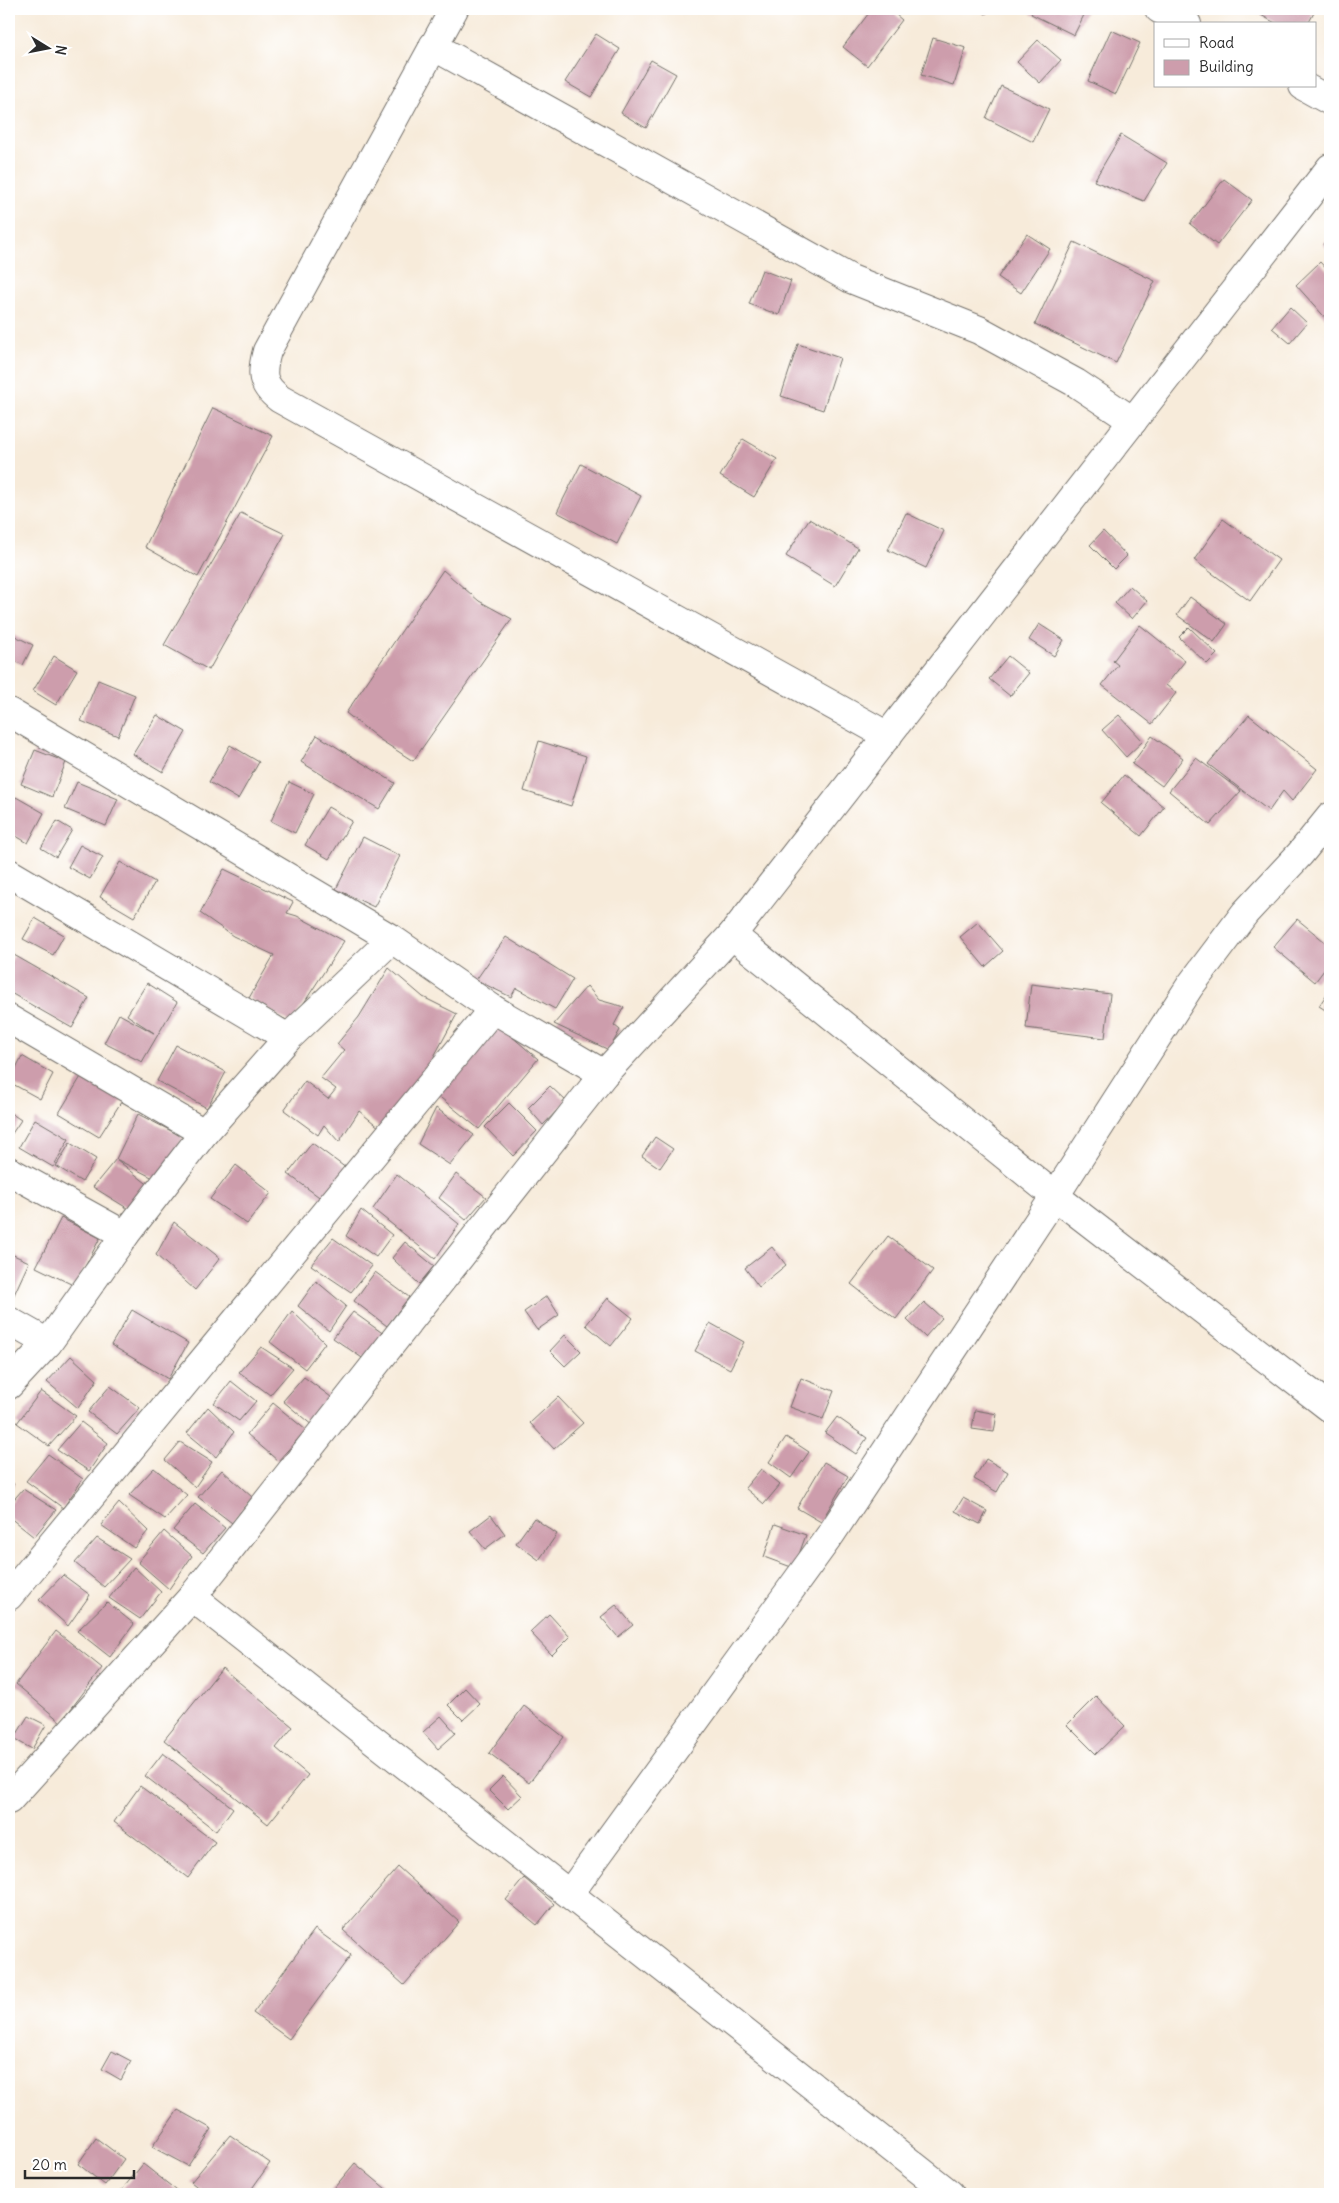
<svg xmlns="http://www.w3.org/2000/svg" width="1339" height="2203" font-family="Delius,sans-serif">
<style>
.building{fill:#cd9dac}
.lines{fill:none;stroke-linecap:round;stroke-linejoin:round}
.street-casing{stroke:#726e68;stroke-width:30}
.street{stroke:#fff;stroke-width:28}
</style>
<rect width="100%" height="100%" fill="#fff"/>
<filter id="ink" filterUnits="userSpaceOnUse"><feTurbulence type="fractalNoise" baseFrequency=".02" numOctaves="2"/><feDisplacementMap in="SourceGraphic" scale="10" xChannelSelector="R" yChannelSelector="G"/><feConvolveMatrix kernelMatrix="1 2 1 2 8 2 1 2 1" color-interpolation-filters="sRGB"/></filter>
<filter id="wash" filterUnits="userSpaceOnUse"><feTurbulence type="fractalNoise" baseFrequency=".0096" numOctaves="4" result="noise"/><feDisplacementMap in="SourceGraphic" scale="20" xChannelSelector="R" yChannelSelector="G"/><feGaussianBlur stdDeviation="1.12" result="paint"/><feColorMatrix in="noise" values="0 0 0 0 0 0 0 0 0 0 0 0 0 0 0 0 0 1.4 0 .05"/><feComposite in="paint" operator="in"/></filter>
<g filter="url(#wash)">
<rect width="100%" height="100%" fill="#f7ebda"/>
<g id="blocks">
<g class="building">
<polygon points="872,9 889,9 902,20 867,66 843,47"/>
<polygon points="978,9 989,9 986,14"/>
<polygon points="1034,9 1087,9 1074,35 1031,14"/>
<polygon points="1250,9 1316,9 1308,24 1277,24"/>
<polygon points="1111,30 1140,43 1116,94 1088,81"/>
<polygon points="596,34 620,49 591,97 565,82"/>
<polygon points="933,38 966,48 954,85 921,75"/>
<polygon points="1038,40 1061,60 1040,83 1017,62"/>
<polygon points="651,60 676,74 646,128 621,113"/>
<polygon points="1001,86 1049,109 1033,142 986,118"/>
<polygon points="1121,135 1167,163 1144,201 1094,181"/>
<polygon points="1224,179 1252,200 1217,245 1190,224"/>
<polygon points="1027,234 1050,249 1021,293 998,277"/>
<polygon points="1330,237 1330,252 1323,244"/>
<polygon points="1074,242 1155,281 1116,363 1035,324"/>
<polygon points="1320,262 1330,273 1330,323 1296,285"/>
<polygon points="762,270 791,281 779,315 749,304"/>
<polygon points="1290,307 1307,323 1290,343 1272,328"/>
<polygon points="798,344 840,358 823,410 781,396"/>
<polygon points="213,408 273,436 198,577 145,547"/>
<polygon points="743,439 777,459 754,497 720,476"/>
<polygon points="581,464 641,496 617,544 557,512"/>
<polygon points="241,513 285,534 209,670 164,645"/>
<polygon points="906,513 944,531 926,568 888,550"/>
<polygon points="809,519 858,548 835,586 786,556"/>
<polygon points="1223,519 1279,560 1250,601 1194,560"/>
<polygon points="1103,531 1127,556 1114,569 1090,545"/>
<polygon points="443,570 479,601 512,619 413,761 379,739 346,713"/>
<polygon points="1130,586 1147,601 1132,619 1115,603"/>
<polygon points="1190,597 1227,624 1214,642 1177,615"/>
<polygon points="1039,624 1064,640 1054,656 1029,640"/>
<polygon points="1140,625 1185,661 1166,685 1176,693 1152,724 1102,685 1118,665 1113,661"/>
<polygon points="1189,627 1217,654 1207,664 1179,637"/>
<polygon points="9,633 33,645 23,665 9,658"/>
<polygon points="54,656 77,670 56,705 33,691"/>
<polygon points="1008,656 1029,673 1010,696 989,679"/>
<polygon points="98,680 135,695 118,736 81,721"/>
<polygon points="157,715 186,732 163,772 133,754"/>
<polygon points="1119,715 1143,741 1126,757 1102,730"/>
<polygon points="1249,715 1317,769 1292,801 1283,791 1269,811 1208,764"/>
<polygon points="317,735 395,783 379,809 301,762"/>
<polygon points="1152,736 1183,758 1162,786 1132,764"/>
<polygon points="539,741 586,756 571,806 524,791"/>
<polygon points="230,745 259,762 238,799 209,782"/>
<polygon points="35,750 66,762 52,797 21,784"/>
<polygon points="1196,758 1241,791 1210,825 1169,791"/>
<polygon points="1124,775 1164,807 1141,836 1101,803"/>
<polygon points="77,782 118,799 106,826 65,809"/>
<polygon points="289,782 314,794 295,833 271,821"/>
<polygon points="16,797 44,813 28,843 9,832 9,810"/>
<polygon points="328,807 352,821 329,859 305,845"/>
<polygon points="57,821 72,830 56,857 41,848"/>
<polygon points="363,837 400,856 374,907 336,889"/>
<polygon points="80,845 103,857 90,879 68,867"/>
<polygon points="120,862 155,882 134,917 100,897"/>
<polygon points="224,869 293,902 287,913 297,916 344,941 291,1023 249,998 274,955 233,936 200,913"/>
<polygon points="35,918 64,935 53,955 23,939"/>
<polygon points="1297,919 1330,946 1330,962 1315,982 1273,947"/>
<polygon points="978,922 1003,951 985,967 960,937"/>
<polygon points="506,937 573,979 555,1009 516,988 511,997 476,980"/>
<polygon points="14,955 89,998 72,1028 9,992 9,964"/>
<polygon points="389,968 423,997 457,1014 431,1062 380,1128 359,1111 339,1142 324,1125 318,1135 284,1110 305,1081 328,1099 336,1089 321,1078 344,1050 337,1044 359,1017"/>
<polygon points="147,983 177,1002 142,1062 104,1043 119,1014 154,1033 127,1015"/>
<polygon points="1031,984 1110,994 1105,1038 1026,1028"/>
<polygon points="587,986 599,1000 624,1007 614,1025 620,1030 609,1050 554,1024"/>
<polygon points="1330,989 1330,1013 1319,1006"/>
<polygon points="496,1023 538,1059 479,1129 436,1094"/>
<polygon points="176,1045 226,1072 207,1108 157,1081"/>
<polygon points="22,1056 53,1074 40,1099 9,1082"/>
<polygon points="82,1075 123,1099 99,1137 59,1113"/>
<polygon points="550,1086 566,1101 543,1125 528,1108"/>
<polygon points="509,1103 537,1131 513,1156 485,1127"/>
<polygon points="436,1108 474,1135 450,1165 418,1144"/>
<polygon points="9,1112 21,1120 9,1138"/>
<polygon points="138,1114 183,1137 161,1182 116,1159"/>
<polygon points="35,1119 69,1139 53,1167 19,1147"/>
<polygon points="655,1137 673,1149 660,1168 642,1156"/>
<polygon points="70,1143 96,1159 82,1182 56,1166"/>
<polygon points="312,1143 350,1171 326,1202 288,1174"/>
<polygon points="116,1159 151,1187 135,1213 93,1187"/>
<polygon points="236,1165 271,1193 247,1224 210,1199"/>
<polygon points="397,1174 459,1224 435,1259 373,1209"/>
<polygon points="456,1174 486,1197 466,1220 439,1198"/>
<polygon points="361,1210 392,1235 376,1257 346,1236"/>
<polygon points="61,1218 100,1238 75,1286 36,1267"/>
<polygon points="174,1222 220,1258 195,1290 156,1255"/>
<polygon points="888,1236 933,1270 896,1319 851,1284"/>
<polygon points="333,1238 372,1266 351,1292 311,1265"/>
<polygon points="405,1242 434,1266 419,1284 392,1258"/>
<polygon points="772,1247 786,1265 759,1287 745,1268"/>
<polygon points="9,1253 29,1262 13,1297 9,1295"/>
<polygon points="375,1272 409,1297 387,1326 354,1301"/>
<polygon points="316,1281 346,1306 329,1331 298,1306"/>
<polygon points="547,1296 559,1315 537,1330 524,1312"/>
<polygon points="608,1298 633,1318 611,1346 586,1325"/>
<polygon points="924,1302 942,1318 925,1337 907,1320"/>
<polygon points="132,1310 188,1343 168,1379 111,1345"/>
<polygon points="292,1311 325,1343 305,1369 270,1342"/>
<polygon points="353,1312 388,1337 368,1362 333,1338"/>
<polygon points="710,1323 744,1342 730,1369 695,1351"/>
<polygon points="565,1335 581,1351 565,1366 550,1351"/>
<polygon points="261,1347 293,1368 270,1395 239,1372"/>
<polygon points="71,1356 97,1380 78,1408 47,1382"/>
<polygon points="304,1377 335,1400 313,1426 283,1401"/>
<polygon points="801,1378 834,1391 823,1419 790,1407"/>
<polygon points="231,1381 256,1401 239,1421 214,1403"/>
<polygon points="110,1386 140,1408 117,1434 88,1412"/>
<polygon points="41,1391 76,1416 49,1446 17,1423"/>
<polygon points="558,1397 583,1423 554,1449 530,1423"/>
<polygon points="273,1403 306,1430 278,1461 247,1434"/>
<polygon points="208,1407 234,1432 216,1457 187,1433"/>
<polygon points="975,1410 997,1414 994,1432 972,1429"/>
<polygon points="837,1417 867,1438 856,1454 825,1433"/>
<polygon points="81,1422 108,1443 89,1471 57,1450"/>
<polygon points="786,1437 809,1452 791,1478 769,1462"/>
<polygon points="180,1442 212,1462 195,1487 165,1460"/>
<polygon points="48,1454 83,1479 63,1508 26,1481"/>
<polygon points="986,1459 1008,1472 997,1492 974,1479"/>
<polygon points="824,1462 848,1476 821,1522 797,1508"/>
<polygon points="154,1468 187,1495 165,1519 129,1495"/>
<polygon points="761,1469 780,1485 764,1504 745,1488"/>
<polygon points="222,1470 252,1497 232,1523 198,1497"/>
<polygon points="9,1480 14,1484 9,1491"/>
<polygon points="23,1489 56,1510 34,1537 9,1517 9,1505"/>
<polygon points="963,1498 987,1511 980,1524 955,1511"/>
<polygon points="119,1503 148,1531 134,1548 101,1525"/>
<polygon points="195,1504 225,1528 203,1553 173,1530"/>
<polygon points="491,1515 505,1534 485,1549 470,1531"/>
<polygon points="534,1518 557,1534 539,1560 516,1543"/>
<polygon points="775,1524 806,1535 794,1568 764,1557"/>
<polygon points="164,1531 192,1556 169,1589 138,1562"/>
<polygon points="97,1538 130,1559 104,1587 75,1563"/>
<polygon points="134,1567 161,1592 140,1619 109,1598"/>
<polygon points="63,1575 90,1595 68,1626 39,1600"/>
<polygon points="107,1602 134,1624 110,1657 77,1631"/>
<polygon points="616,1605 633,1625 618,1637 601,1617"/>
<polygon points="549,1614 570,1637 552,1655 530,1632"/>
<polygon points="56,1631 102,1668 61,1722 16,1684"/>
<polygon points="222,1668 293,1727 276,1748 308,1775 268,1824 164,1740"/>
<polygon points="465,1688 480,1704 463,1720 448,1705"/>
<polygon points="1096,1696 1125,1726 1096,1754 1067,1725"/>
<polygon points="524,1706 564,1737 529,1783 489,1753"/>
<polygon points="28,1716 46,1725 32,1749 14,1739"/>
<polygon points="441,1716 456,1733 438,1749 423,1732"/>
<polygon points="163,1753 233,1808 216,1831 145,1776"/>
<polygon points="503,1776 522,1796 508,1809 489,1790"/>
<polygon points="140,1786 215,1842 188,1878 114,1822"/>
<polygon points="398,1867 459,1922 404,1985 343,1930"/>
<polygon points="524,1878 554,1904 537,1925 506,1900"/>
<polygon points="315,1929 351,1955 289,2039 253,2013"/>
<polygon points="112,2051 131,2061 121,2080 102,2069"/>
<polygon points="178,2110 212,2129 188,2166 152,2147"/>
<polygon points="230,2135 270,2163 248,2194 206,2194 191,2182"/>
<polygon points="96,2138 124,2159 105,2185 78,2164"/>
<polygon points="355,2163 392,2194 329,2194"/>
<polygon points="143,2164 181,2194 123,2194 120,2192"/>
</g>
</g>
</g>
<g filter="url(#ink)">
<use href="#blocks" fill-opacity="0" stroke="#726e68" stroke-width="1"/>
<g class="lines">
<g class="street-casing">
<g id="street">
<path d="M454 9 267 351C261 373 260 384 280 399L888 736"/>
<polyline points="1159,9 1187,24"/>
<polyline points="433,46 851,279 979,330 1076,383 1133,421"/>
<polyline points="1303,86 1330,101"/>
<polyline points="9,712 392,939 493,1009 604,1074"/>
<polyline points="9,873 288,1038"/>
<polyline points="732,935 1055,1196 1330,1408"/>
<polyline points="9,1019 204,1133"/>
<polyline points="9,1171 125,1235"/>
<polyline points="9,1321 48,1343"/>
<polyline points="9,1385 48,1343 125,1235 204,1133 288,1038 392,939"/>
<polyline points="9,1596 493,1009"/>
<polyline points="192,1597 950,2194"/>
<polyline points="9,1800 192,1597 604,1074 732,935 1330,168"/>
<polyline points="570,1893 831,1534 1055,1196 1190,986 1245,913 1300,854 1330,817"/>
</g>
</g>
<use href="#street" class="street"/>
</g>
</g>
<rect width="1339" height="2203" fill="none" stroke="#fff" stroke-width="30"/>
<rect x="1154" y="22" width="162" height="65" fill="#ffffff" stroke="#aaaaaa"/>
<rect x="1164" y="39" width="25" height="8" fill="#ffffff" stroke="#aaaaaa"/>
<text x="1199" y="48" font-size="15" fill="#2b2b2b">Road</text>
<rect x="1164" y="60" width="25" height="15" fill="#cd9dac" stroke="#aaaaaa"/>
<text x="1199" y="72" font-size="15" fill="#2b2b2b">Building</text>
<g transform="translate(48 48) rotate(100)" stroke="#ffffff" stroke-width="4" paint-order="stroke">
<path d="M0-4L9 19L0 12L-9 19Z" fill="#2b2b2b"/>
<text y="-8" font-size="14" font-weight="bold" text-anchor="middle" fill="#2b2b2b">N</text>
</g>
<path d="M25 2170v8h109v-8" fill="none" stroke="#2b2b2b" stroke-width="2.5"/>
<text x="32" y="2170" font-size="15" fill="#2b2b2b" stroke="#ffffff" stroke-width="4" paint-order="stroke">20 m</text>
</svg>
